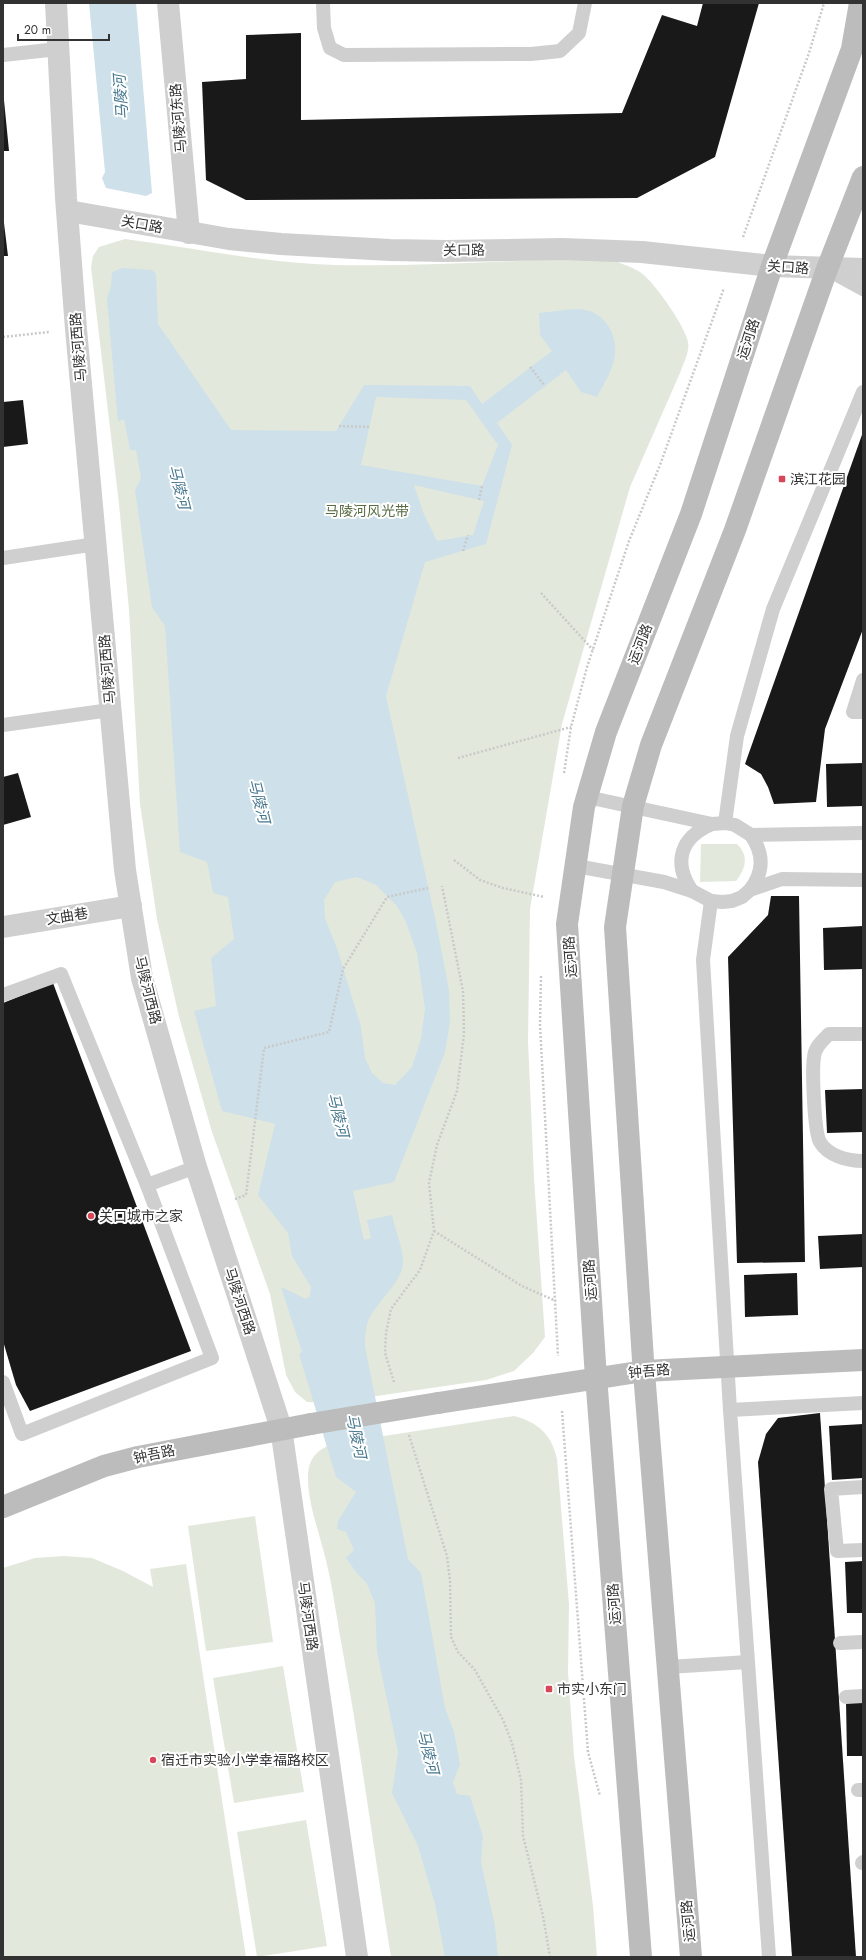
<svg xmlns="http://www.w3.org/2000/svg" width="866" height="1960" font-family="Jost,'Noto Sans SC',sans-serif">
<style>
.green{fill:#e3e8dc}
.water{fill:#cee0e9;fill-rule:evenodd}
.building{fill:#191919}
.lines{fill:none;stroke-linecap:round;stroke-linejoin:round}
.path{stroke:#c9c9c9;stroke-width:2.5;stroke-dasharray:2 2;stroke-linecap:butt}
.lane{stroke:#cfcfcf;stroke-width:14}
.street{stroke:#cfcfcf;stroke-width:22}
.secondary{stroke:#bcbcbc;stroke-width:22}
.secondary-bridge{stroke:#bcbcbc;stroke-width:22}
.poi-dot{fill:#d7475a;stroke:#fff;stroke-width:1.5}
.labels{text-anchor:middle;stroke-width:4;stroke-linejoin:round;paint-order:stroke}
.street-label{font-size:14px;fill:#323232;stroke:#fff}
.poi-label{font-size:14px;fill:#323232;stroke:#fff;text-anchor:start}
.park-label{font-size:14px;fill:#586b43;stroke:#fff}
.water-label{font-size:15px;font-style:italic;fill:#46778e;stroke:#fff}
</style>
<rect width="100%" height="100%" fill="#fff"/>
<g class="green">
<path d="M125 239C195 248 264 263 334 265 395 266 456 264 517 261 549 260 595 251 625 265 631 267 640 271 645 276 657 287 685 326 688 342 690 352 683 364 680 373L630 487 562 724 530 909 528 1041 534 1178 545 1337 533 1353 514 1371 486 1380 329 1403 307 1402 295 1392 286 1375 270 1294 212 1132 179 1017 157 919 140 804 129 610 119 504 91 267 93 256 99 247Z"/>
<path d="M701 844H737C749 856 746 868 736 881L700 882Z"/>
<path d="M514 1416C538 1422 552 1435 557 1459L569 1604 568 1672 574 1756 593 1906 597 1957H391C374 1854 361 1750 342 1647 336 1614 332 1581 323 1549 317 1526 308 1502 308 1478 308 1460 315 1451 332 1444Z"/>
<polygon points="255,1516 273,1642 206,1651 188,1526"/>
<polygon points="64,1556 92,1558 123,1571 153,1587 150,1569 186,1564 246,1957 3,1957 3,1568 35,1558"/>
<polygon points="283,1666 304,1792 234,1803 213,1678"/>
<polygon points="306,1820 327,1946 257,1957 237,1832"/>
</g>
<g class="water">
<polygon points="89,3 136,3 152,193 146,196 106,188 102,178 105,172"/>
<path d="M123 268 152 270 156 274 158 324 231 430 336 431 364 385 470 386 482 404 552 351 540 335 539 313C552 312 566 309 579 309 605 310 620 337 614 360 611 373 603 385 597 397L581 392 566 370 497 423 512 445 486 544 425 562 386 696 437 927 449 990 450 1023 445 1052 394 1182 353 1191 364 1240 371 1238 367 1220 392 1215C395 1229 404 1250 403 1264 401 1283 377 1302 369 1319 365 1328 365 1338 365 1347L408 1559 421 1573 445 1708 454 1732 460 1764 453 1783 457 1794 470 1796 483 1836 481 1862 495 1926 498 1957H445L435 1904 418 1846 392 1793 398 1752 377 1652 375 1603 367 1584 356 1572 346 1558 354 1550 346 1532 337 1529 338 1521 356 1492 336 1477 299 1354 302 1352 281 1287 306 1299 310 1296 311 1287 292 1256 288 1233 258 1195 275 1124 222 1111 194 1011 216 1006 211 958 234 939 228 897 213 893 207 862 180 852 165 626 152 607 135 490 141 478 136 450H130L124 419 118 422 107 299 111 286 112 272ZM376 397 466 400 498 445 482 486 361 465ZM414 485 484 501 473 535 437 541 423 512ZM357 877 376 885 397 906 405 920 417 953 425 1009 421 1039 412 1067 395 1085 383 1083 372 1073 365 1058 361 1027 338 951 325 918 324 900 335 882Z"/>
</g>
<g class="building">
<polygon points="703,3 759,3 715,157 637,198 246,200 206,180 202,82 246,79 246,35 301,33 301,120 622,113 662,15 697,26"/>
<polygon points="3,90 9,151 3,151"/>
<polygon points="3,215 8,256 3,256"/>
<polygon points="23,400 28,444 3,447 3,402"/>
<polygon points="863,432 863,629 825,729 816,802 774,804 768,787 761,774 745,764"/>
<polygon points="863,763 863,806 827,807 826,764"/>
<polygon points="18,773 31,817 3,825 3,777"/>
<polygon points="771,896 799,896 805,1262 737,1263 728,957 768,915"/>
<polygon points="863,926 863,969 824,970 823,928"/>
<polygon points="53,983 191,1351 30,1411 16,1385 3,1341 3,1003"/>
<polygon points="863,1089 863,1132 827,1133 825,1090"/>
<polygon points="863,1234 863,1267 820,1269 818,1236"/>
<polygon points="797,1273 798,1315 745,1317 744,1275"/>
<polygon points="820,1413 856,1957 792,1957 758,1462 766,1434 778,1418"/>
<polygon points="863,1424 863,1478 832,1480 829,1426"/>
<polygon points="863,1561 863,1613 847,1613 845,1562"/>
<polygon points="863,1700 863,1756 847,1756 846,1701"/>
</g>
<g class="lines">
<g class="path">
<polyline points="743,237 809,53 824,3"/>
<polyline points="3,337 49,332"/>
<polyline points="530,367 545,386"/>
<polyline points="339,426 370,427"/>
<polyline points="479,500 482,486"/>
<polyline points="463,551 468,535"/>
<polyline points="541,593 593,650"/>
<polyline points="458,758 571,727"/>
<polyline points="564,773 571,727 587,667 629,541 660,465 724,288"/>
<polyline points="454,860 480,880 503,888 544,897"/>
<polyline points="541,976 540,1025 558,1356"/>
<polyline points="235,1199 246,1195 264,1048 329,1032 343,969 387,897 428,888"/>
<polyline points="434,1231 522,1286 556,1301"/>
<polyline points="394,1382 385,1353 386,1333 391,1309 420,1270 434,1231 429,1183 437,1145 457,1091 464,1034 463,991 442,886"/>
<polyline points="562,1411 588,1752 600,1796"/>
<polyline points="409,1435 447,1556 450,1581 451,1637 458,1652 475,1670 503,1720 512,1743 521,1780 523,1836 543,1916 550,1957"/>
</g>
<g class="lane">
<polyline points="323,3 324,28 330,48 344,55 531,54 560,51 579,33 585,3"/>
<polyline points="3,55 58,49"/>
<polyline points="830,271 863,289"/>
<polyline points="3,558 96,544"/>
<polyline points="863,680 853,712 863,712"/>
<polyline points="3,725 110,710"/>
<polyline points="587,797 712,824 725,823 735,825 751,835 863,833"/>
<polyline points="725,823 737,736 773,609 863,392"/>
<polyline points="576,866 664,882 692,891 711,901 722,902 732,901 742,897 750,890 782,879 863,880"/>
<path d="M750 890C764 872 764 854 751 835"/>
<path d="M692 891C672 862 681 837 712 824"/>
<polyline points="711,901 703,960 730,1410"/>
<polyline points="3,995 61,974 147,1185 212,1358 22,1434 3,1382"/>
<path d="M863 1034H829C822 1041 815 1047 814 1057 812 1070 814 1132 820 1142 828 1156 848 1161 863 1161"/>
<polyline points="147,1185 196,1167"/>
<polyline points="863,1487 831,1489 837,1551 863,1550"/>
<polyline points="840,1643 863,1642"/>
<polyline points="668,1667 748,1662"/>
<polyline points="846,1697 863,1696"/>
<polyline points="858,1790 863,1790"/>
<polyline points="862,1863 863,1862"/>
<polyline points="769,1957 730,1410 863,1403"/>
</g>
<g class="street">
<polyline points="56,3 66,198 76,329 125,870 142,978 196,1167 281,1428 357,1957"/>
<polyline points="168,3 189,233"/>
<polyline points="68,211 229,239 281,244 390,250 446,251 562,249 642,252 772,266 863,269"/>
<polyline points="3,927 131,906"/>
</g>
<g class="secondary">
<polyline points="438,1403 644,1371 863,1360"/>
<polyline points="3,1507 104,1466 138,1457 311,1424"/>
<polyline points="641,1957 595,1363 567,924 584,807 606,732 691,514 772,266 852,49 860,3"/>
<polyline points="691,1957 643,1360 615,927 633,806 651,745 735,530 827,269 863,177"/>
</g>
<polyline class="secondary-bridge" points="311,1424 438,1403"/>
</g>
<g class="poi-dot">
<rect x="778" y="475" width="8" height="8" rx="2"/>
<circle cx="91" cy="1216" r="4"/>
<rect x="545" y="1685" width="8" height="8" rx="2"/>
<circle cx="153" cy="1760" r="4"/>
</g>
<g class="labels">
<g class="street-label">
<text transform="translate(178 118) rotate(-95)" y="5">马陵河东路</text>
<text transform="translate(142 224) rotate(10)" y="5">关口路</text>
<text transform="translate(464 250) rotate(-1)" y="5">关口路</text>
<text transform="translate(788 267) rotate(4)" y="5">关口路</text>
<text transform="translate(748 339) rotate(-72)" y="5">运河路</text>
<text transform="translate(78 347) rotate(-95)" y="5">马陵河西路</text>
<text transform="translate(640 644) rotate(-69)" y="5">运河路</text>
<text transform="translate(107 669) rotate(-95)" y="5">马陵河西路</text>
<text transform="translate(67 916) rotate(-9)" y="5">文曲巷</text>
<text transform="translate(570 957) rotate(-94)" y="5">运河路</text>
<text transform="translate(148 990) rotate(76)" y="5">马陵河西路</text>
<text transform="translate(590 1280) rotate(-94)" y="5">运河路</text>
<text transform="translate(240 1301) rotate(72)" y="5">马陵河西路</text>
<text transform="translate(649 1371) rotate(-5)" y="5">钟吾路</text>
<text transform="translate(154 1454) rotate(-12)" y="5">钟吾路</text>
<text transform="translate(614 1604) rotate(-94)" y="5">运河路</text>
<text transform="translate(308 1616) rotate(82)" y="5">马陵河西路</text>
<text transform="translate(688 1921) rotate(-95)" y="5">运河路</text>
</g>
<g class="poi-label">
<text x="790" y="484">滨江花园</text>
<text x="99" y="1221">关口城市之家</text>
<text x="557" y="1694">市实小东门</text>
<text x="161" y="1765">宿迁市实验小学幸福路校区</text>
</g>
<g class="park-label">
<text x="367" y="516">马陵河风光带</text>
</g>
<g class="water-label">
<text transform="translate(121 97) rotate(-94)" y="5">马陵河</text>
<text transform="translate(179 487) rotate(76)" y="5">马陵河</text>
<text transform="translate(259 801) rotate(76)" y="5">马陵河</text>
<text transform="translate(338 1115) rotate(76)" y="5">马陵河</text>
<text transform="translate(356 1436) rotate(78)" y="5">马陵河</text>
<text transform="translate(428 1752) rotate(76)" y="5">马陵河</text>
</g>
</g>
<rect width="866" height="1960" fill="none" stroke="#323232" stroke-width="8"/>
<path d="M18 34v6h91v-6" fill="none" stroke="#323232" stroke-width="2"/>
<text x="24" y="34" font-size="12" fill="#323232" stroke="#ffffff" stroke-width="3" paint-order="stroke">20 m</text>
</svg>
